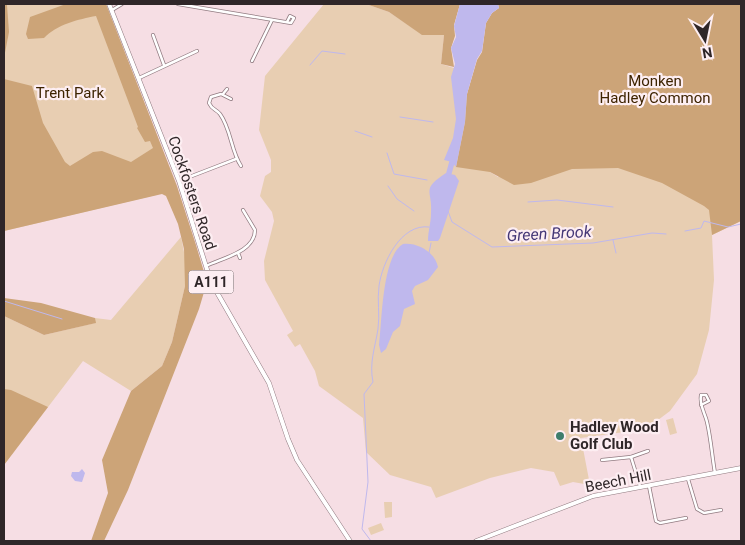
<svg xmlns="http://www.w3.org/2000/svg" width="745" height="545" font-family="Roboto,sans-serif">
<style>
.green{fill:#e8ceb2}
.forest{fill:#cca478}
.water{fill:#bfb8ed}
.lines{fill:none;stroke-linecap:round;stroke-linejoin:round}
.stream{stroke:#bfb8ed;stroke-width:1}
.river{stroke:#bfb8ed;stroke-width:5.5}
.street-casing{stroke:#917b81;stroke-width:4}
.secondary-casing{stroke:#917b81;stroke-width:5}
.primary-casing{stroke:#917b81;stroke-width:5}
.street{stroke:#fff;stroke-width:2.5}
.secondary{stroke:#fff;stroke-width:4}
.primary{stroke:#fff;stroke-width:4}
.poi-dot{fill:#3e7d6b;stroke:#fdeef2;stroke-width:2}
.labels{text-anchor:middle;stroke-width:4.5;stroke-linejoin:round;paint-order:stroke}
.shield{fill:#fdeef2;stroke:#6d6265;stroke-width:1}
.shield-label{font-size:14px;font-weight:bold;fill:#2f2628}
.park-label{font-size:15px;fill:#3d2300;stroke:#fdeef2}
.street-label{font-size:15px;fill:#2f2628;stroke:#fdeef2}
.poi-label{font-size:15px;font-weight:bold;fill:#2f2628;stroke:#fdeef2;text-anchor:start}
.water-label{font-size:16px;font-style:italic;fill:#443676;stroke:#fdeef2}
</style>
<rect width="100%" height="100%" fill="#f6dee4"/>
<g class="green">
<polygon points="4,4 106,4 158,138 153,148 156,195 4,231"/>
<polygon points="324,4 366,4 389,12 422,34 444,35 441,64 454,68 459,72 490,172 498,177 576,85 741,221 712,235 714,280 709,330 697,374 670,411 646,429 581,438 590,485 573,482 560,486 554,472 531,468 490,478 436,498 431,487 390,475 366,452 363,418 319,386 315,371 300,344 295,347 287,335 293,331 265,280 264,261 274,221 272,212 260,196 265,176 271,172 271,160 259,130 265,76"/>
<polygon points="181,237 186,262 185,286 172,342 162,366 131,391 83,361 4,465 4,316 44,335 95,323 95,318 111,320"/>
<polygon points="673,418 677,433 670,435 666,420"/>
<polygon points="384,502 392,502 392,517 385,518"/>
<polygon points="381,523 384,530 371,535 368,528"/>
</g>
<g class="forest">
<polygon points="4,4 7,5 9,32 4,58"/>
<path d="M66 4H106L177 186 196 245 207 282 199 309 128 490 104 541H91L108 493 102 460 131 391 162 366 172 342 185 286 184 249 178 224 166 196 162 194 4 231V79L32 86 43 123 65 162 70 166 93 152 102 151 131 162 153 148 150 141 145 142 137 128 138 127 96 16C79 19 56 25 44 38L28 39 26 34 30 17Z"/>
<polygon points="366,4 460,4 454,25 455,36 451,48 454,67 441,64 444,35 422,35 389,12"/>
<polygon points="498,4 741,4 741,221 712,235 709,210 704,206 662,183 618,168 572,169 531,183 514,185 490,172 456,167 465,122 467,94 477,60 482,52 486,23 492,13 499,8"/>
<polygon points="4,298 41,303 95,318 96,323 44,335 4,316"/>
<polygon points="4,389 11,390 48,407 4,465"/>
</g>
<g class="water">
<polygon points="460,4 498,4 499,8 492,13 486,23 482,51 477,59 467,94 465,122 456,167 452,162 444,160 453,138 456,119 451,77 455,64 451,48 456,37 454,26"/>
<path d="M446 173 455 175 459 181 440 238 438 241H428C428 231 431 223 431 213 433 190 420 190 446 173Z"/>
<path d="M403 244C417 242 435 252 438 267L428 280 415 286 412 291 415 304 404 309 400 326 393 332 386 349 381 353 379 345C382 322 382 256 403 244Z"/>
<polygon points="82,469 85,473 82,482 75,481 71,476 72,472 79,472"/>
</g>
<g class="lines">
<g class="stream">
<polyline points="310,65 322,51 345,54"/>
<polyline points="400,117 433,122"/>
<polyline points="355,131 372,137"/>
<polyline points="387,153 394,174 427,180"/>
<polyline points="388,186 397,199 414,211"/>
<polyline points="528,202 557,200 613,207"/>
<polyline points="448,211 452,222 492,247 593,243 652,233 666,234"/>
<polyline points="685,231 701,228 704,221 728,227 741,224"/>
<polyline points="613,240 616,253"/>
<polyline points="429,253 431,243"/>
<polyline points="4,301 62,319"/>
<path d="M371 541 362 529 368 482 364 394 373 382C369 363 375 348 378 329 380 315 377 300 379 286 382 263 401 223 429 227"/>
</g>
<polyline class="river" points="449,173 452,162"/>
<g class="street-casing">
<g id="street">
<polyline points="178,4 291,23 294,18 290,16 287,22"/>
<polyline points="112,10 122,4"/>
<polyline points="153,35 164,65"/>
<polyline points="252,61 272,20"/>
<polyline points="139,78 197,51"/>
<polyline points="223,94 227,89"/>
<path d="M231 99 221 94 211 97 209 103C212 110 216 109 220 114 231 129 231 151 241 166"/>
<polyline points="179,181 236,159"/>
<polyline points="238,253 240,258"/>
<path d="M206 266C222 258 255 252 255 230L243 210"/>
<path d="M701 405 709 401 706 395H701C699 405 705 413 707 422 711 439 712 456 715 473"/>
<polyline points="631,457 648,451"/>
<polyline points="602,460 631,457 640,486"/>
<polyline points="688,479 697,509 704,513 721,510"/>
<polyline points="649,486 656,521 660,523 686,518"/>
</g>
</g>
<g class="secondary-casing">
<polyline id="secondary" points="476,541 593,496 741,468"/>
</g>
<g class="primary-casing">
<polyline id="primary" points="109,4 179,181 211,282 269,383 288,439 297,460 350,541"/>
</g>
<use href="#street" class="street"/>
<use href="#secondary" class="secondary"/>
<use href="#primary" class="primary"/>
</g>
<circle class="poi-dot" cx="560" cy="436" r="5"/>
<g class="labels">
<rect class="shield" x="188.5" y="270.5" width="45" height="23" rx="4"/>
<g class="shield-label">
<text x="211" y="287">A111</text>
</g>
<g class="park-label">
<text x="655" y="86">Monken<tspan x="655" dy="17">Hadley Common</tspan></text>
<text x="70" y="98">Trent Park</text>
</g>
<g class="street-label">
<text transform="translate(192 193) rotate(71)" y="5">Cockfosters Road</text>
<text transform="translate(618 481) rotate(-11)" y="5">Beech Hill</text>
</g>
<g class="poi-label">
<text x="570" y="432">Hadley Wood<tspan x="570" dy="17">Golf Club</tspan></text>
</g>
<g class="water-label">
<text transform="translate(549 233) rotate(-3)" y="6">Green Brook</text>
</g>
</g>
<rect width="745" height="545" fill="none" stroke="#2f2628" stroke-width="10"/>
<g transform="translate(705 40) rotate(170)" stroke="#fdeef2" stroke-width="4" paint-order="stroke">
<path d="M0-4L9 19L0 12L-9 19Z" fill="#2f2628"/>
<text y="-8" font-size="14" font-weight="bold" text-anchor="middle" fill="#2f2628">N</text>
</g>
</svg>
